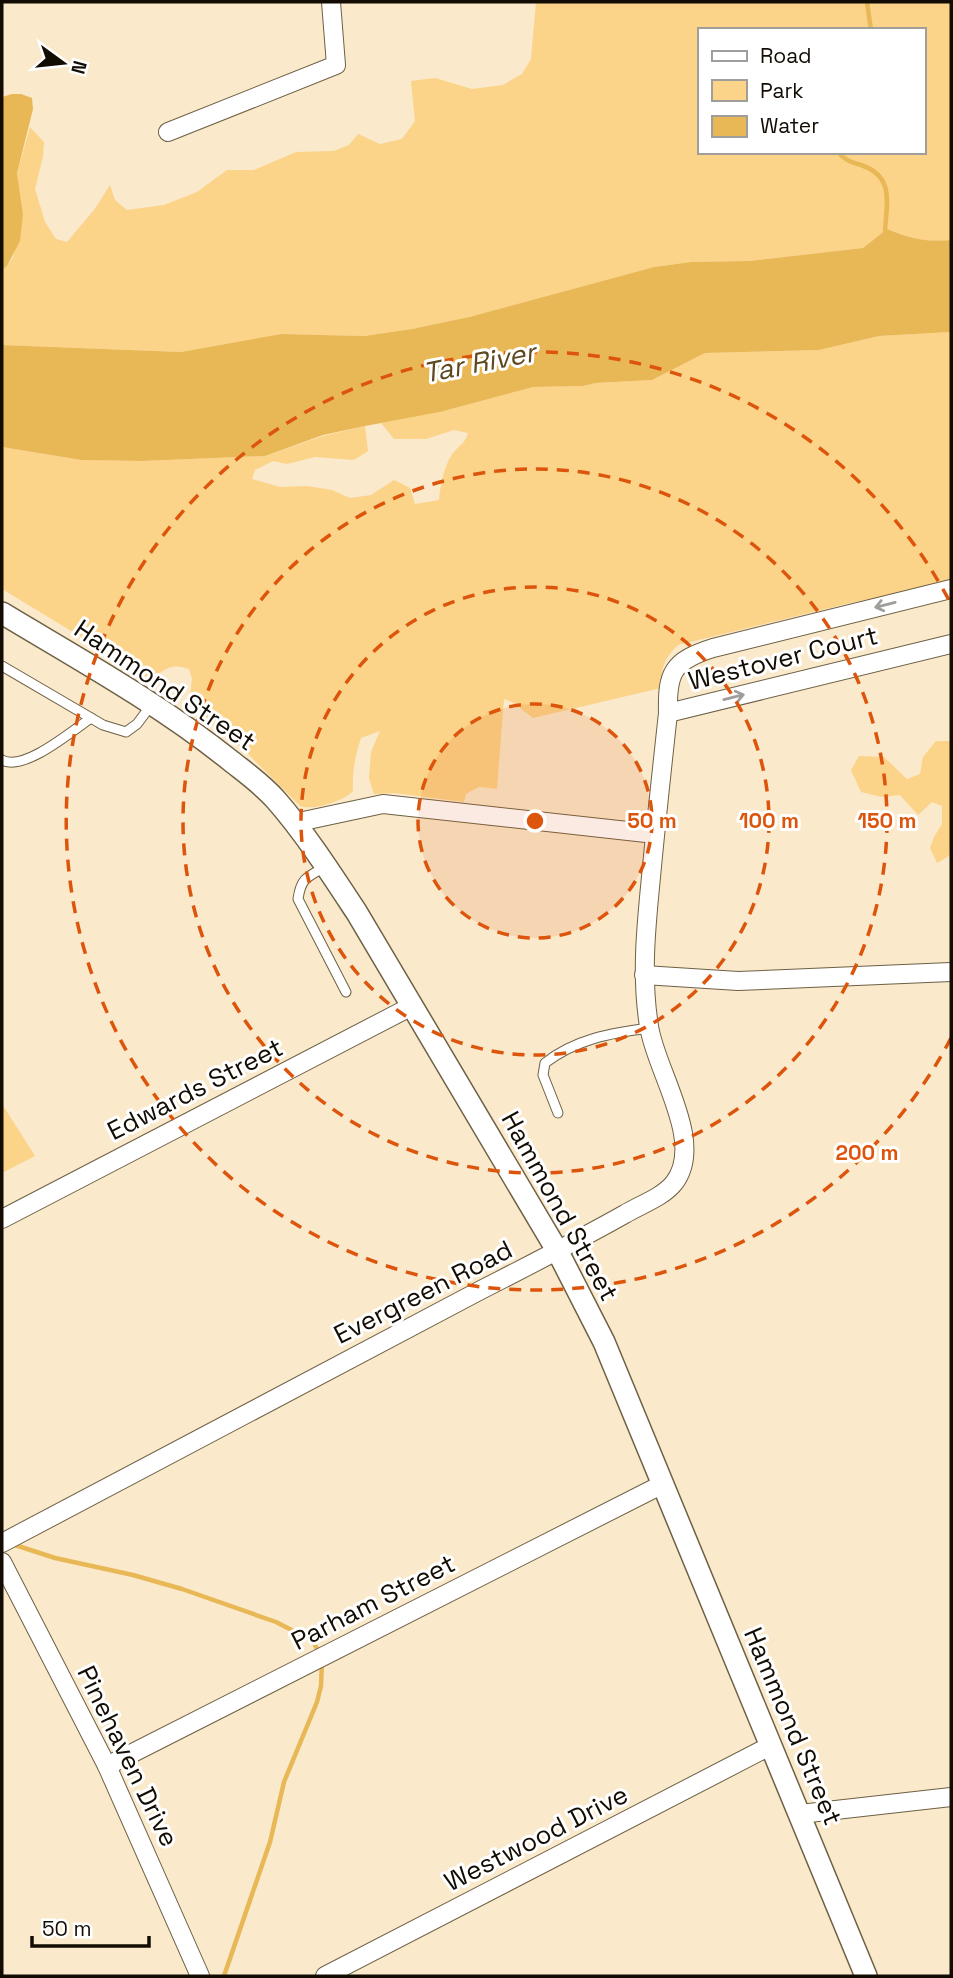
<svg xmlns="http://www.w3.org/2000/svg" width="953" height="1978" font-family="'Space Grotesk',sans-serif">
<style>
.green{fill:#fbd389;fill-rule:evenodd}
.water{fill:#e9b856}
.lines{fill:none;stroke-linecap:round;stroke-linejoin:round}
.stream{stroke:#e9b856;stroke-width:4.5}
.service-casing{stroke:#6e6045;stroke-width:11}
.minor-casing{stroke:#6e6045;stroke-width:20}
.tertiary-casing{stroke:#6e6045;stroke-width:24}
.service{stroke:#fff;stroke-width:9}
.minor{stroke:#fff;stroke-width:18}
.tertiary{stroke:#fff;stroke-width:21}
.oneway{stroke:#a09e9a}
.ring{fill:none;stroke:#dd550c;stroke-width:3.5;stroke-dasharray:12 9}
.labels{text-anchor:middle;stroke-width:6;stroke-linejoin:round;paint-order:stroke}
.street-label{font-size:26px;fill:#120c03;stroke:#fff}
.water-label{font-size:28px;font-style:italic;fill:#5d4820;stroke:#fff}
.centre{fill:#dd550c;stroke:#fff;stroke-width:3.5}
.ring-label{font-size:21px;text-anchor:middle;font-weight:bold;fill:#dd550c;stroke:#fff;stroke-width:6;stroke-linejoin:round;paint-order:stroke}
</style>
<rect width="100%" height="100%" fill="#fae9ca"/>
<g class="green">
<path d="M536 2H951V240C926 242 911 239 887 229L863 248 749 261 691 262 654 267 469 317 412 329 363 336 281 334 181 352 2 345V270L7 266 13 257 23 214 17 173 30 127 44 142 43 156 35 189 45 222 56 239 67 242 94 210 110 185 115 200 127 210 164 205 197 192 227 170H254L296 152 334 151 349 145 358 134 380 144 402 139 415 121 411 81 435 78 472 89 503 85 522 74 531 59ZM699 30H923V152H699Z"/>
<path d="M951 332V582L850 603 678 645C663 660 662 666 661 688L533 718 512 702 504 699 497 789 479 787 466 794 464 802 394 793 374 794 369 778 371 752 380 731 361 738C355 755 352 773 353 791 344 801 313 811 300 806L247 753 189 705 192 679 189 669C170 663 166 668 152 680L2 589V447L81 460 142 461 265 456 323 436 365 426 368 451 354 460 315 457 287 464 273 461 255 470 252 479 280 487 307 486 332 490 350 498 371 495 394 480 410 488 415 504 439 500C440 487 444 467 451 456 457 446 465 445 468 433L454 430 426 439H394L381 423 440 412 533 387 583 386 596 383 652 380 705 353 819 350 879 336Z"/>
<polygon points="936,741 951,741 951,843 949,856 937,863 930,848 934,837 942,824 942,806 932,802 918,815 900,795 882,797 861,792 851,770 859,756 884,757 907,779 920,774 923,757"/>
<polygon points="2,1104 35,1156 2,1173"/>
</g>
<g class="water">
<polygon points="12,94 21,94 32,98 33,109 17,173 23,214 20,241 7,266 2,270 2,97"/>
<path d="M887 229C911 239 926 242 951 240V332L879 336 819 350 705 353 652 380 596 383 583 386 533 387 440 412 365 426 323 435 265 456 142 461 81 460 2 447V345L181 352 281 334 364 336 412 329 469 317 654 267 691 262 749 261 863 248Z"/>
</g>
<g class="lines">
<g class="stream">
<polyline points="867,2 871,30"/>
<path d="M838 152C844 160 851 162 861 165 894 176 887 202 885 230L887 235"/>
<polyline points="12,1544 55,1558 133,1575 182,1589 276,1622 313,1641 319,1653"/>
<polyline points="224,1976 270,1842 284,1782 317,1702 321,1686 322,1661"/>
</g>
<g class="service-casing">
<g id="service">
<polyline points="2,666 103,725 126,732 137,724 152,704"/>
<path d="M2 760C24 772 72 731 91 718"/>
<path d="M325 867C307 877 301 878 298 899L346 992"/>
<path d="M558 1113 543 1075 545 1063C576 1039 611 1033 649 1028"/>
</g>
</g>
<g class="minor-casing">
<g id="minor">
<polyline points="168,132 336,65 331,2"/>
<polyline points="668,713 951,644"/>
<polyline points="294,823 383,804 655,834"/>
<polyline points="644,975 738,981 951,972"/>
<polyline points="2,1219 412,1006"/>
<path d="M2 1543 479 1291C528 1266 577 1241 625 1214 640 1205 663 1197 674 1183 706 1142 655 1070 649 1026 641 977 646 927 651 877 656 823 662 768 668 713 667 673 672 661 713 648L951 589"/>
<polyline points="2,1562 107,1766 200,1976"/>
<polyline points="107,1766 663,1484"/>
<polyline points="800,1814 951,1797"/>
<polyline points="325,1976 770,1746"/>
</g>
</g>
<g class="tertiary-casing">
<path id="tertiary" d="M2 613C80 660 160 704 231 761 246 773 263 785 276 800 305 833 332 875 357 913L558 1252 604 1342 866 1976"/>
</g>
<use href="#service" class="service"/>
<use href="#minor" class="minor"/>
<use href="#tertiary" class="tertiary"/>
</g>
<defs><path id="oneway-shaft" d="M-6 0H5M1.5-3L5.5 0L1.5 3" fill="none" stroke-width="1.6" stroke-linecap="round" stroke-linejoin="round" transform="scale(1.75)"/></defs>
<g class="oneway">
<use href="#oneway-shaft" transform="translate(885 605) rotate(166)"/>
<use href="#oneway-shaft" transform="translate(734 697) rotate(-14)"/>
</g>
<circle cx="535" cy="821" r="117" fill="#dd550c" fill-opacity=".12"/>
<g class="ring">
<circle cx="535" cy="821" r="117"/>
<circle cx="535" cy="821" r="234"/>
<circle cx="535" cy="821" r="352"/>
<path d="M951 1038A469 469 0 1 1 951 604"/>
</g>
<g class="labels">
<g class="street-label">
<text transform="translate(783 658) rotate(-14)" y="9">Westover Court</text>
<text transform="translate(165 685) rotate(34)" y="9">Hammond Street</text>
<text transform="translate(195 1089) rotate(-27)" y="9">Edwards Street</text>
<text transform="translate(560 1206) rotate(61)" y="9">Hammond Street</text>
<text transform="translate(423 1292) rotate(-27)" y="9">Evergreen Road</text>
<text transform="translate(373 1602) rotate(-27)" y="9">Parham Street</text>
<text transform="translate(793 1726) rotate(67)" y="9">Hammond Street</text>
<text transform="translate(128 1756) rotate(64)" y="9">Pinehaven Drive</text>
<text transform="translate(536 1838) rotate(-27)" y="9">Westwood Drive</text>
</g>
<g class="water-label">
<text transform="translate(479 362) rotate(-11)" y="10">Tar River</text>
</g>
</g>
<circle cx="535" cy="821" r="10" class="centre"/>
<g class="ring-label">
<text x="652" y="828">50 m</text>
<text x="769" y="828">100 m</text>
<text x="887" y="828">150 m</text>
<text x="867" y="1160">200 m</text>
</g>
<rect width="953" height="1978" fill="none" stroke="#120c03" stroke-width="7"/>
<rect x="698" y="28" width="228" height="126" fill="#ffffff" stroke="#a09e9a" stroke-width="2"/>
<rect x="712" y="51" width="35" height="10" fill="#ffffff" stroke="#a09e9a" stroke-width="2"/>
<text x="760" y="63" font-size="21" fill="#120c03">Road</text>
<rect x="712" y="80" width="35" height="21" fill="#fbd389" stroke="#a09e9a" stroke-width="2"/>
<text x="760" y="98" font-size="21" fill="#120c03">Park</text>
<rect x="712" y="116" width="35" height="21" fill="#e9b856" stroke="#a09e9a" stroke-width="2"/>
<text x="760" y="133" font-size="21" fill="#120c03">Water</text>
<g transform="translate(63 63) rotate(105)" stroke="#ffffff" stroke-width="5" paint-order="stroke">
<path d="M0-5L12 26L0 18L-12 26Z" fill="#120c03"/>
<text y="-10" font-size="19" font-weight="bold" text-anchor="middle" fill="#120c03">N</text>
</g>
<path d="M32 1936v10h117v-10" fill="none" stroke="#120c03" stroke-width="3.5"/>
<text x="42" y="1936" font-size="21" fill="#120c03" stroke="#ffffff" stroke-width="5" paint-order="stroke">50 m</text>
</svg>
